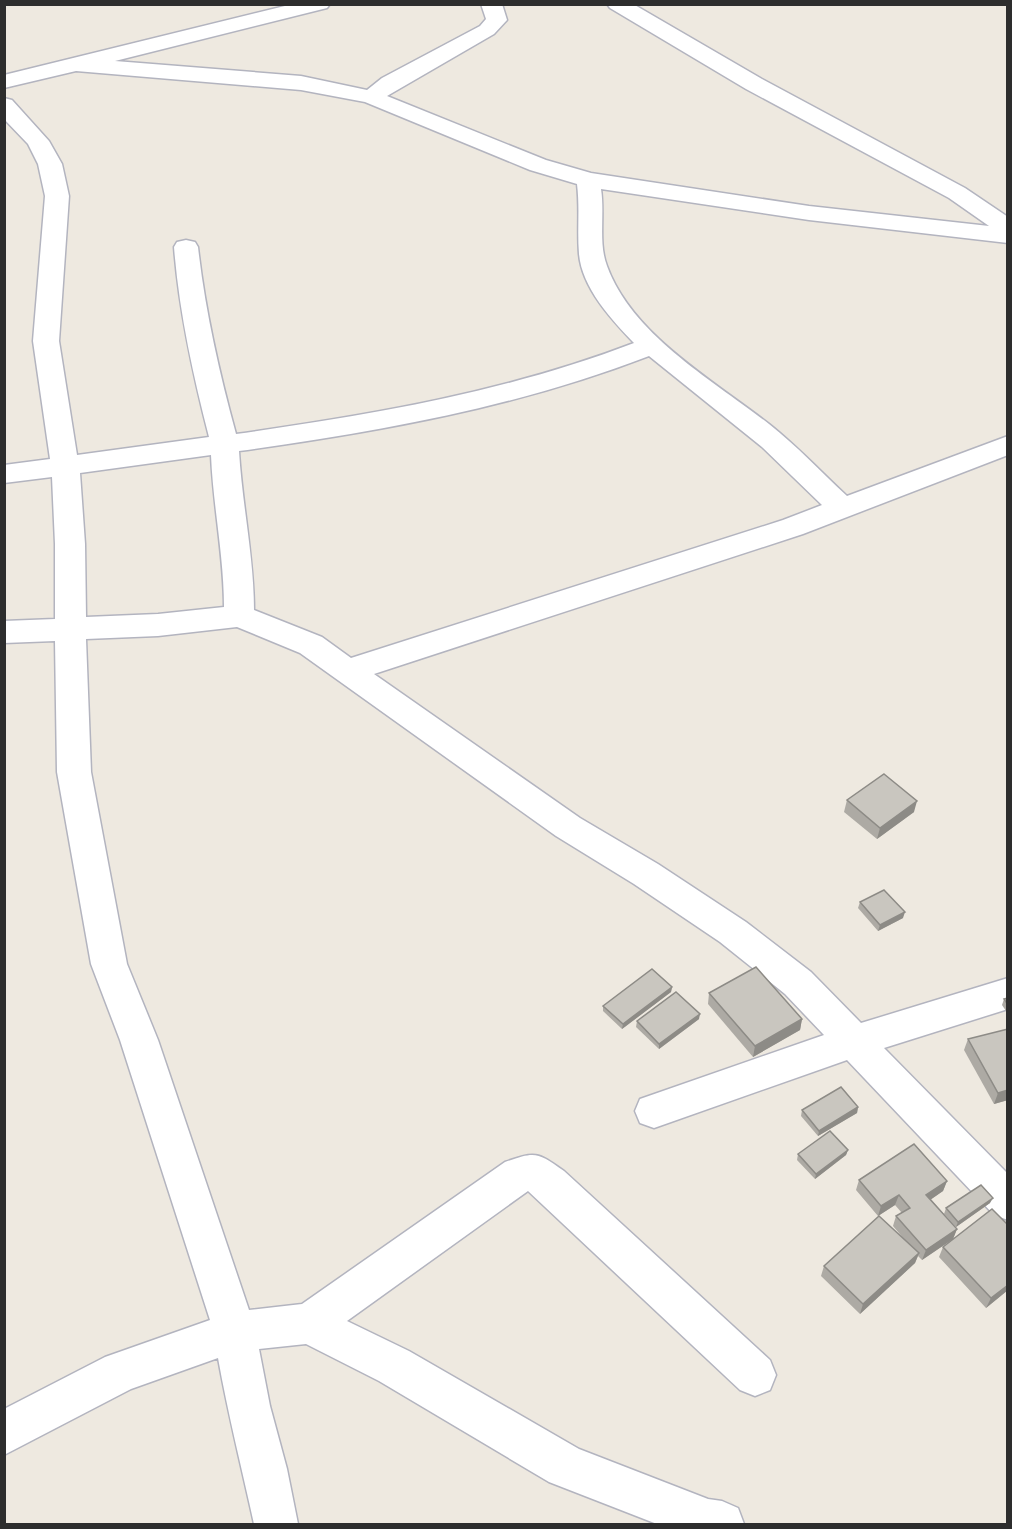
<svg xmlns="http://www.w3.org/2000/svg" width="1012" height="1529" font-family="'IBM Plex Sans',sans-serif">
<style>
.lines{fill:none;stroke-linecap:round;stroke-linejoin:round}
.street-casing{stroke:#b3b4bf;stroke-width:3}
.street{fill:#fff;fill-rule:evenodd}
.wall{fill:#adaaa4}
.shaded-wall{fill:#8d8b86}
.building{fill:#c9c6bf;stroke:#8d8b86;stroke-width:1.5}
</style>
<rect width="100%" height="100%" fill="#eee9e0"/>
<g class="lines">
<g class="street-casing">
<path id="street" d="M293 4H330L327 8 115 61 301 76 367 90 382 78 480 26 486 19 481 4H502L507 20 494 34 387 96 546 160 591 173 809 206 989 226 949 198 746 89 610 8 607 4H633L762 79 965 188 1008 217V243L809 220 601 189C605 214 598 243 607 266 632 335 714 381 769 424 797 446 821 472 847 496L1008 436V455L803 534 374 674 580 818 658 864 746 922 811 972 861 1023 1008 978V1009L884 1048 1008 1174V1220L994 1215 847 1060 654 1128 640 1123 635 1111 640 1099 824 1035 785 994 720 942 634 884 556 836 300 653 237 627 158 636 86 639 91 772 127 964 158 1040 249 1310 302 1304 505 1162C536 1151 537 1152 564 1171L770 1360 776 1375 770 1390 755 1396 740 1390 528 1191 347 1321 409 1351 579 1449 708 1499 722 1501 738 1508 744 1524H657L549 1482 379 1381 306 1344 259 1349 270 1406 287 1469 298 1524H254C242 1469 228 1414 218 1358L131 1389 4 1455V1409L105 1357 210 1320 120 1040 91 964 57 772 55 641 4 643V621L55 619V544L52 477 4 483V465L50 459 33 341 45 196 38 164 28 144 4 119V98L12 100 49 141 62 164 69 196 59 341 77 455 209 437C193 375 179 312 174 247L177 242 186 240 195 242 198 247C205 310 219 372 236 434 372 415 506 392 634 343 612 320 582 288 579 254 577 230 580 208 577 184L530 170 365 102 301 90 76 71 4 88V75ZM649 356 762 447 822 505 783 520 351 658 322 637 254 610C254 557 242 504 239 451 378 432 517 407 649 356ZM211 455C213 506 224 556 224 607L158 614 86 617 85 544 80 473Z"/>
</g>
<use href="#street" class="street"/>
</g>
<g class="wall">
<polygon points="847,800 914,812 877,839 844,812"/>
<polygon points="860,902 903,918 878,931 858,908"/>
<polygon points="672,987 671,992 622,1029 603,1011 603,1006"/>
<polygon points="709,993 802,1019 800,1030 753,1057 708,1004"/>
<polygon points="1008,998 1008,1014 1002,1005 1004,999"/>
<polygon points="699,1019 659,1049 636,1027 637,1021"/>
<polygon points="968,1039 1008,1100 994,1104 964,1050"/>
<polygon points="858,1107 857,1113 818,1136 801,1116 802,1110"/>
<polygon points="848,1150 846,1155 815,1179 797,1160 798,1154"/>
<polygon points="859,1180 947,1181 943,1191 931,1199 957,1229 953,1239 1008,1225 1008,1290 986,1308 939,1257 943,1247 950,1241 922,1260 918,1256 915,1263 860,1314 821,1276 824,1266 904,1239 893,1226 896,1216 902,1213 895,1205 878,1216 856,1190"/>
<polygon points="990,1203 956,1227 944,1214 946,1208"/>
</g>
<g class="shaded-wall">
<polygon points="917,801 914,812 877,839 880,828"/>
<polygon points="905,912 903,918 878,931 880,925"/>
<polygon points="672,987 671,992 622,1029 623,1024"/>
<polygon points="700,1014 699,1019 659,1049 659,1044"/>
<polygon points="802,1019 800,1030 753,1057 755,1046"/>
<polygon points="1008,1090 1008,1100 994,1104 998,1093"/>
<polygon points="858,1107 857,1113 818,1136 819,1131"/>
<polygon points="848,1150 846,1155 815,1179 816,1174"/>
<polygon points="947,1181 943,1191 923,1205 926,1195"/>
<polygon points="899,1195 895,1205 878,1216 881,1206"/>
<polygon points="993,1198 990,1203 956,1227 958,1222"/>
<polygon points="957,1229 953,1239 922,1260 926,1250"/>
<polygon points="919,1253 915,1263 860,1314 863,1304"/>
<polygon points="1008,1285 1008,1290 986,1308 991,1298"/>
</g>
<g class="building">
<polygon points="884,774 917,801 880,828 847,800"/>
<polygon points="884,890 905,912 880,925 860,902"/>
<polygon points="756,967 802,1019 755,1046 709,993"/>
<polygon points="652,969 672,987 623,1024 603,1006"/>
<polygon points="676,992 700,1014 659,1044 637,1021"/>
<polygon points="1008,998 1008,1005 1004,999"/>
<polygon points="1008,1029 1008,1090 998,1093 968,1039"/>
<polygon points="841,1087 858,1107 819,1131 802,1110"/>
<polygon points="830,1131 848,1150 816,1174 798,1154"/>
<polygon points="914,1144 947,1181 926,1195 957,1229 926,1250 896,1216 910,1208 899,1195 881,1206 859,1180"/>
<polygon points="981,1185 993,1198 958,1222 946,1208"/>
<polygon points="992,1209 1008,1225 1008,1285 991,1298 943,1247"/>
<polygon points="879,1216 919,1253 863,1304 824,1266"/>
</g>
<rect width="1012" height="1529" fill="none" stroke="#2d2d2d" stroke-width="12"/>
</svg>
